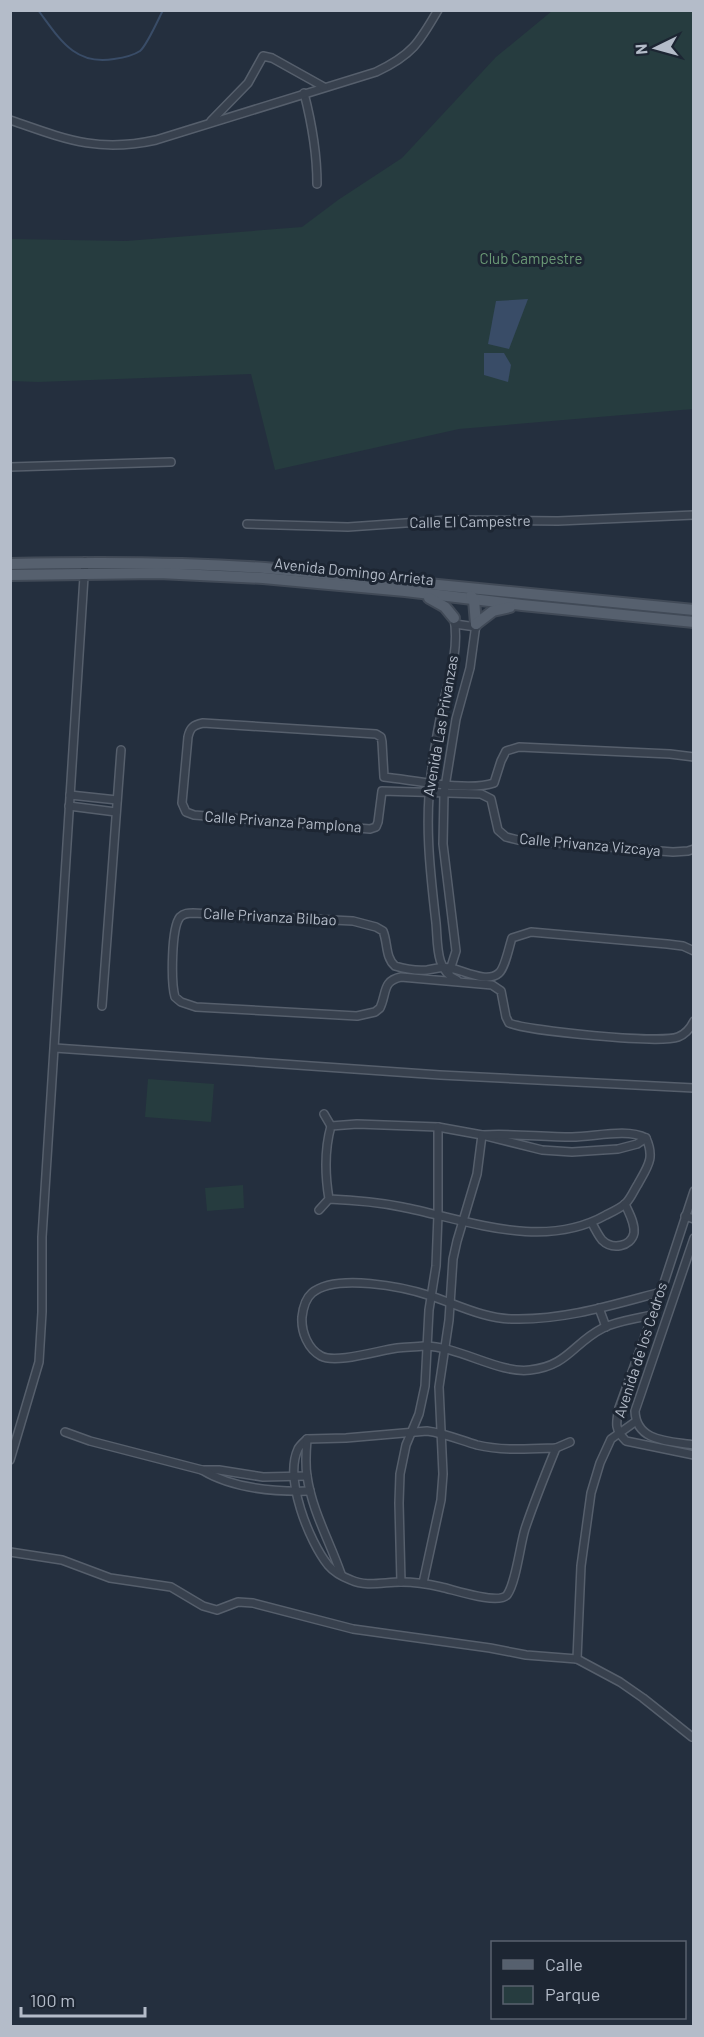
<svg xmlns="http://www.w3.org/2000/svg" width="704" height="2037" font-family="Barlow,sans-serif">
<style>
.green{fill:#263c3f}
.water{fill:#394c67}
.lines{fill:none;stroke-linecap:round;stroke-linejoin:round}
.stream{stroke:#394c67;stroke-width:2}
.minor-casing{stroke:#565f6c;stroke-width:10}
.primary-casing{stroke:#414a57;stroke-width:14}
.minor{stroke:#38414e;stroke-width:7}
.primary{stroke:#56606e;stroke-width:10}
.labels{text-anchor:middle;stroke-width:6;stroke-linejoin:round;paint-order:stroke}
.park-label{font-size:15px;fill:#6b9a76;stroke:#1d2633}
.street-label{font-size:15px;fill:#b4bcc9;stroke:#1d2633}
</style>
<rect width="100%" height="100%" fill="#242f3e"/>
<g class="green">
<polygon points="552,11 693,11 693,409 459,429 275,470 251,374 38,382 11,381 11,239 126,241 302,227 338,200 402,158 496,57"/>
<polygon points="148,1079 214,1084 211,1122 145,1117"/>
<polygon points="243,1185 244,1208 207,1211 205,1188"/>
</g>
<g class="water">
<polygon points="528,299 509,349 488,344 496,301"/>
<polygon points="484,353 504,353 511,365 508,382 484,375"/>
</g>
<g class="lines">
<path class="stream" d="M38 10C59 38 74 66 114 59 121 58 134 55 140 51 147 45 158 20 163 10"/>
<g class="minor-casing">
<g id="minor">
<path d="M304 93C312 124 317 152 317 184"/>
<path d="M10 120C65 139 97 153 156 140L376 72C412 55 419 43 438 10"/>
<polyline points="211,121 248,83 263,56 272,58 324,87"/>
<polyline points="10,467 171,462"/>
<polyline points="247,524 348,527 448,520 558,521 694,515"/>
<path d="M454 618C459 646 451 673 444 700 439 722 435 745 432 768 424 820 430 871 436 923 438 943 435 971 457 980"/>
<polyline points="455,624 476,627"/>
<path d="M694 757 670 754 519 747 506 751 501 761 494 783C468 792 413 780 384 777L382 742 381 737 376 734 203 723C193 725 190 728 188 737L182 803 186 812 194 815 370 829 376 827 378 822 382 791 481 794 491 799 498 830 506 837 518 840 673 852 688 851 694 849"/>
<polyline points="70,795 117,800"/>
<polyline points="69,806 116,812"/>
<path d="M694 951 683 946 667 944 531 932 512 938C509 947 505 968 499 973 487 984 463 970 450 968 442 966 435 969 427 970 416 971 405 969 395 966 385 957 388 943 383 931L376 927 353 921 193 913C188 913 184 913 180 917 171 928 171 983 175 997L181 1002 196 1007 357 1016 375 1012 380 1008C387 993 382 981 401 977L492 985 501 991 506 1017 509 1023C528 1031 660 1044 678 1037 686 1034 690 1029 694 1021"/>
<polyline points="450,970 456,951 443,844 444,793 456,719 470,668 476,624"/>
<polyline points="102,1006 121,750"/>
<polyline points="55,1048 440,1075 694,1088"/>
<polyline points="324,1114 331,1126"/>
<path d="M694 1191 661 1292 619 1408C616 1423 614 1429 626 1441L694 1455"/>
<path d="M319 1210 329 1199C353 1200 378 1202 402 1207 468 1220 542 1251 606 1215 612 1212 621 1208 626 1203 631 1198 634 1190 638 1184 648 1166 655 1158 646 1138L637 1144 618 1149 572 1152 542 1150 482 1135 438 1127 357 1124 331 1126C324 1151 325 1175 329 1199"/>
<polyline points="685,1216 694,1219"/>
<path d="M592 1223C595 1229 598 1235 602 1240 612 1250 631 1247 634 1233 635 1223 629 1213 625 1204"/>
<path d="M694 1238 635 1411C636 1442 669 1441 694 1445"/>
<polyline points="599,1308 606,1327"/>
<path d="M651 1315C636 1319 617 1321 603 1328 573 1343 568 1366 530 1370 499 1374 459 1346 424 1346 415 1347 406 1347 397 1348 380 1350 336 1364 321 1356 308 1349 301 1332 302 1317 303 1308 305 1299 312 1293 336 1273 404 1287 431 1296 458 1305 485 1319 514 1319 565 1320 612 1305 661 1292"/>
<path d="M427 1431C444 1433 460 1440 477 1445 502 1451 530 1449 556 1448 545 1475 534 1502 525 1529 520 1545 516 1583 507 1595 498 1605 455 1590 441 1587 428 1584 414 1582 401 1582 384 1582 366 1587 351 1580 343 1577 333 1571 328 1565 309 1541 284 1479 298 1449 300 1445 304 1442 307 1439L346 1438Z"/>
<polyline points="65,1432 90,1441 202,1470 219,1470 263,1477 307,1476"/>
<path d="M307 1439C306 1451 305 1464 307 1476 312 1511 330 1542 341 1574"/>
<polyline points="556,1448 570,1442"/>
<polyline points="10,1460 39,1362 42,1312 42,1237 85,561"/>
<path d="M202 1470C233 1489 273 1492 310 1491"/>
<polyline points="10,1552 62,1560 110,1578 171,1587 203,1606 217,1610 238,1602 253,1603 353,1629 490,1648 526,1655 577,1659 620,1682 643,1698 692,1737"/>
<polyline points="401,1582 399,1503 400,1474 406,1445 419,1414 425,1386 429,1310 436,1266 438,1215 438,1127"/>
<path d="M423 1583 441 1500 443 1474 439 1387 449 1320 453 1259 457 1241 477 1174 482 1135C512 1133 541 1137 572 1137 594 1137 627 1128 646 1138"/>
<polyline points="577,1659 581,1566 591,1493 600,1463 611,1439 635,1422"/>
</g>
</g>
<g class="primary-casing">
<g id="primary">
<path d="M10 564C96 562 180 562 265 568L694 610"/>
<polyline points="10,575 159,573 263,578 405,591 522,605 694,622"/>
<polyline points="471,596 474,600 476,624"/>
<polyline points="429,598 445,607 454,618"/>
<polyline points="476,624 493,611 510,607"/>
</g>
</g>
<use href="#minor" class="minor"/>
<use href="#primary" class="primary"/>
</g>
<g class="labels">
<g class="park-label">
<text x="531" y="264">Club Campestre</text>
</g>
<g class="street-label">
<text transform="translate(470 522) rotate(-1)" y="5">Calle El Campestre</text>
<text transform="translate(354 572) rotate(6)" y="5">Avenida Domingo Arrieta</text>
<text transform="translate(441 726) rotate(-80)" y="5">Avenida Las Privanzas</text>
<text transform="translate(283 822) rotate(4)" y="5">Calle Privanza Pamplona</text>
<text transform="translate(590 845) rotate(5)" y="5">Calle Privanza Vizcaya</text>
<text transform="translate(270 917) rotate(3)" y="5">Calle Privanza Bilbao</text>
<text transform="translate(641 1350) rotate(-72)" y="5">Avenida de los Cedros</text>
</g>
</g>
<rect width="704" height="2037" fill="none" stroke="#b4bcc9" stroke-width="24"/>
<rect x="491" y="1941" width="195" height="78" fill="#1d2633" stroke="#59626f" stroke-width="1.5"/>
<rect x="503" y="1960" width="30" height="9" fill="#56606e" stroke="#59626f" stroke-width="1.5"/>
<text x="545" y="1971" font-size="18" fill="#b4bcc9">Calle</text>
<rect x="503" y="1986" width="30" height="18" fill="#263c3f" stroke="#59626f" stroke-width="1.5"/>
<text x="545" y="2001" font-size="18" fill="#b4bcc9">Parque</text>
<g transform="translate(656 48) rotate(265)" stroke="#1d2633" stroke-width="4.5" paint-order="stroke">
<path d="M0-4.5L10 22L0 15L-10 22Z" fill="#b4bcc9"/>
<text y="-9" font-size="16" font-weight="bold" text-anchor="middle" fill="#b4bcc9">N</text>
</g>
<path d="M21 2007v9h124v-9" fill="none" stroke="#b4bcc9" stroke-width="3"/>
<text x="30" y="2007" font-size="18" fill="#b4bcc9" stroke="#1d2633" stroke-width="4.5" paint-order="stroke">100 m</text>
</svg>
